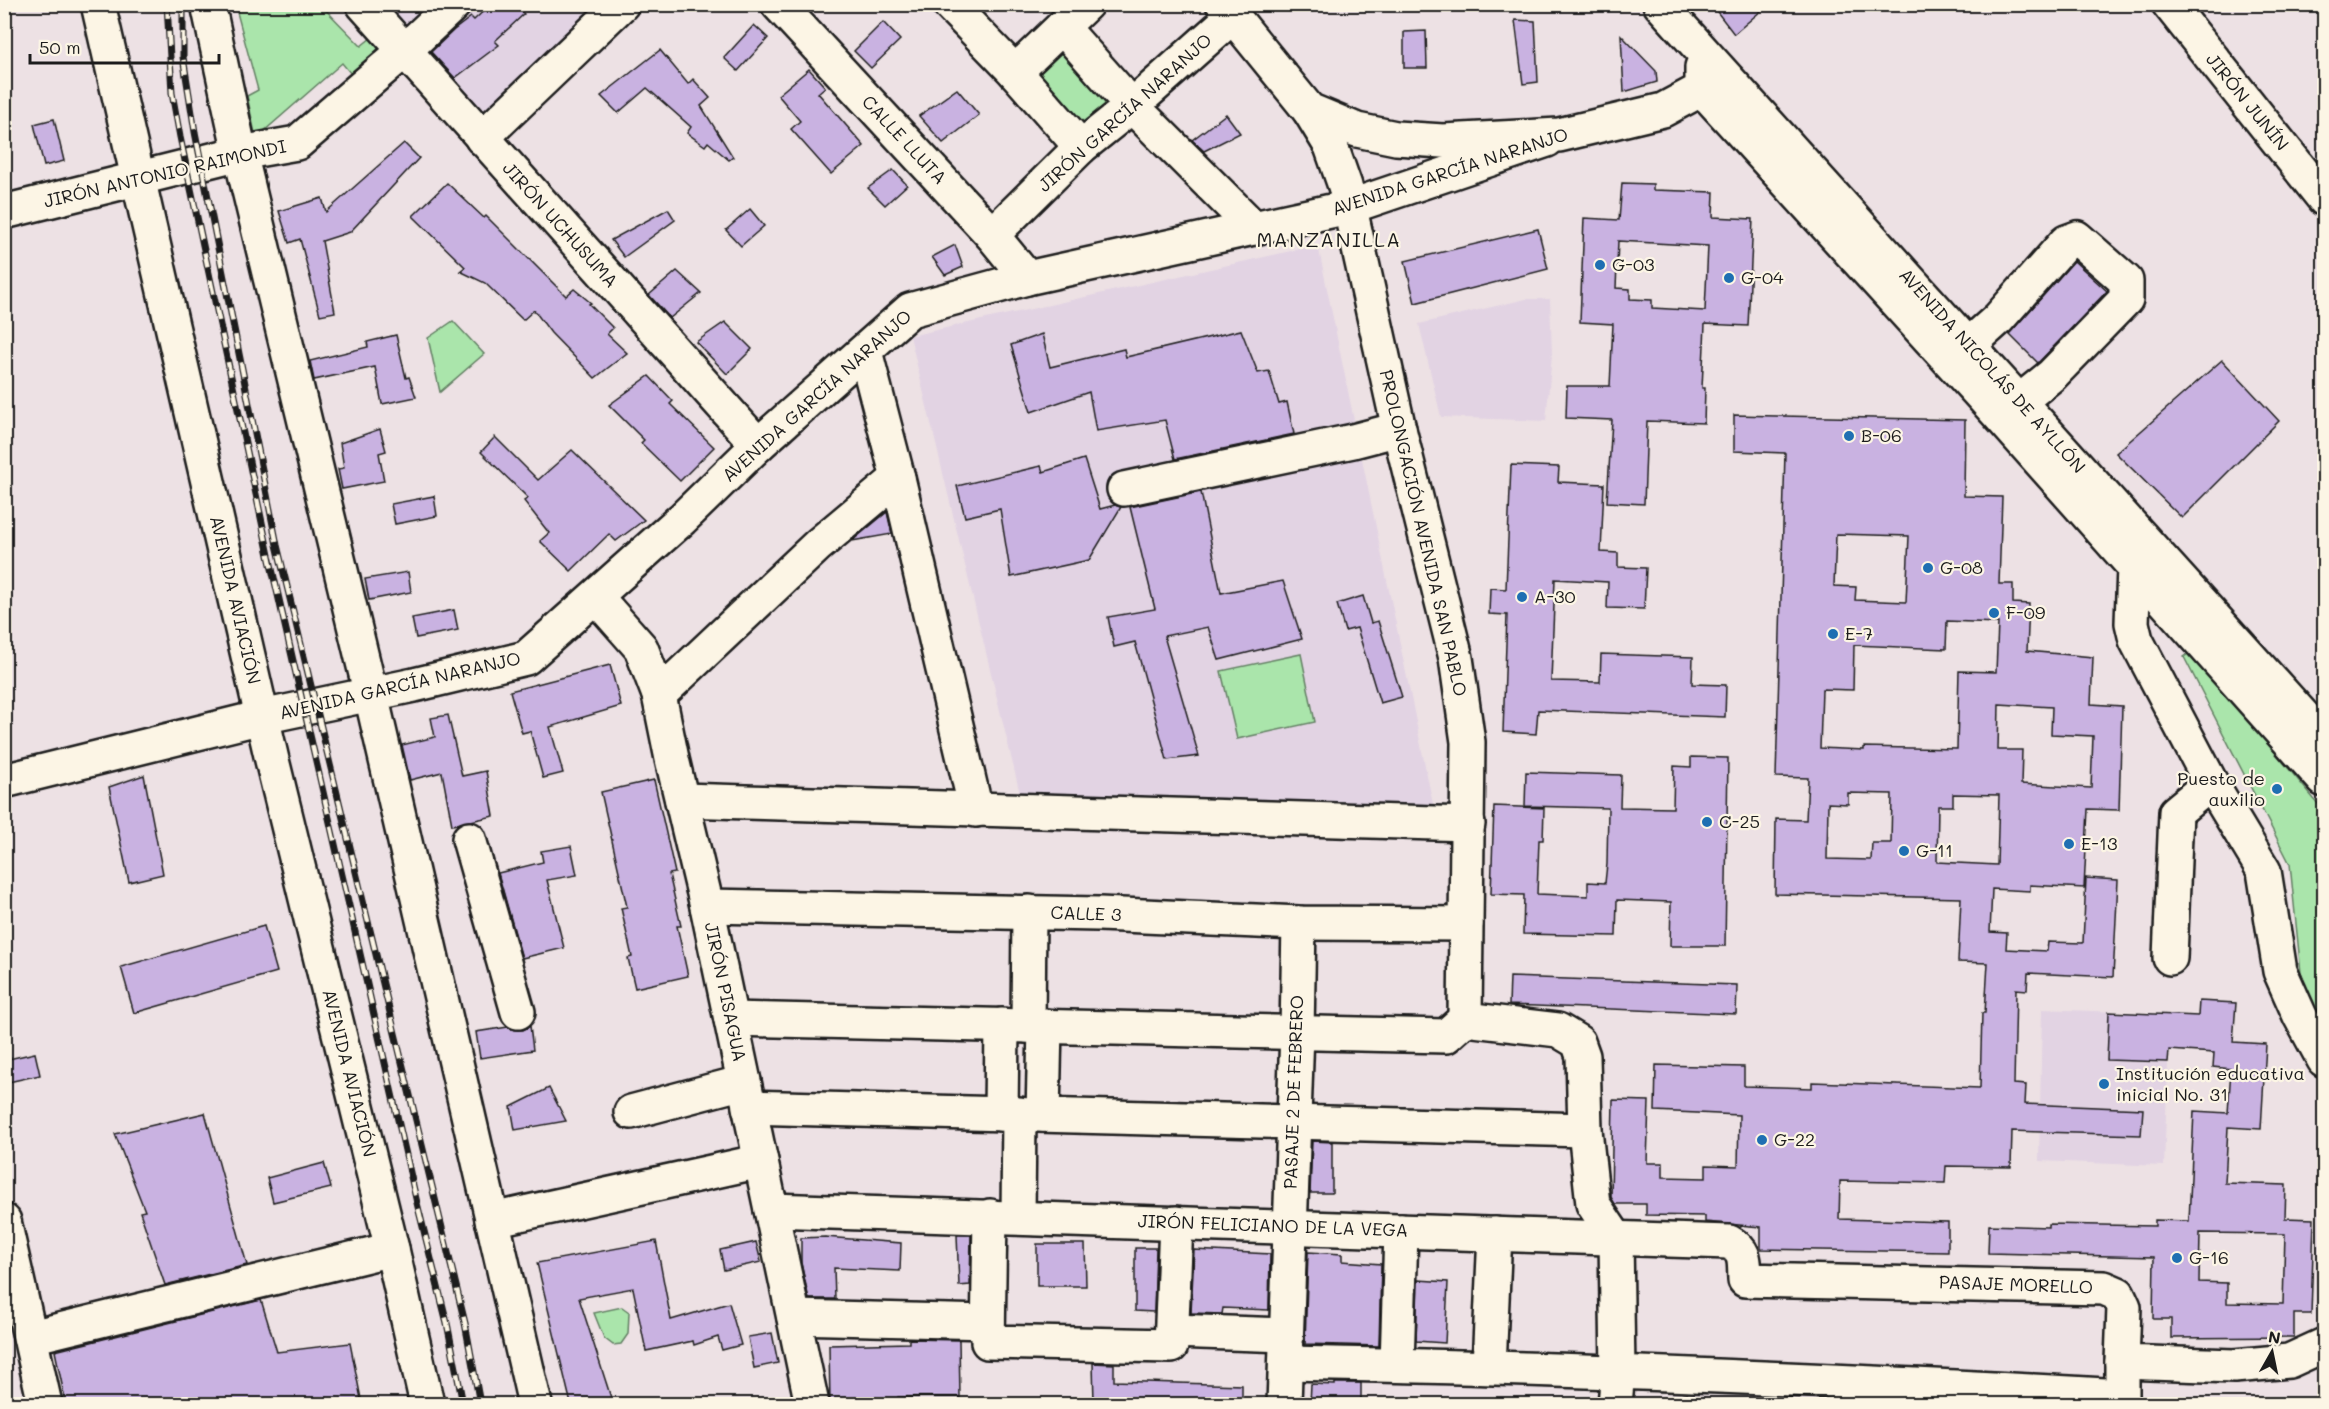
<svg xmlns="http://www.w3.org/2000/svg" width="2329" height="1409" font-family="Mali,sans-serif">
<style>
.built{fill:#e2d3e3}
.green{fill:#aae5ab;stroke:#638064;stroke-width:1.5}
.building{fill:#c9b2e1;stroke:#1c1c1c;stroke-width:1.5;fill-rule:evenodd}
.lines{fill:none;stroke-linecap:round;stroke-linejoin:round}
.minor-casing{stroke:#1c1c1c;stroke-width:38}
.major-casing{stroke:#1c1c1c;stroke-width:38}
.minor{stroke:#fcf5e5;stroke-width:33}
.major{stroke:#fcf5e5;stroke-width:33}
.rail-casing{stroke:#1c1c1c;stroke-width:7}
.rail{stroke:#fcf5e5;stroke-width:4.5;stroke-dasharray:14;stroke-linecap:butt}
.poi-dot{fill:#1f6fb2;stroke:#fcf5e5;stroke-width:2}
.labels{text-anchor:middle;stroke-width:4.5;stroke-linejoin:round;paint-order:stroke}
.street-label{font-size:18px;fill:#1c1c1c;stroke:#fcf5e5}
.poi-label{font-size:18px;fill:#1c1c1c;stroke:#fcf5e5;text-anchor:start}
.neighbourhood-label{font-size:20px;letter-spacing:1.5px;fill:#1c1c1c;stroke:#fcf5e5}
</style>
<rect width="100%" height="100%" fill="#ede1e4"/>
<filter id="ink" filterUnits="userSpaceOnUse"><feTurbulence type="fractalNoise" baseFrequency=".0167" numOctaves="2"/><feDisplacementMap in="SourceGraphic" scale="12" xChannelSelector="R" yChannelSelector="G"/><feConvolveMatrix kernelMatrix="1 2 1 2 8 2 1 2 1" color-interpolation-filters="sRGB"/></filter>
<g filter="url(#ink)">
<g class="built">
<polygon points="374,5 622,5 479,124"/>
<polygon points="1318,245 1435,814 1021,798 910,336"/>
<polygon points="1526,299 1550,299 1552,354 1546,421 1441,417 1419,324"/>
<polygon points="2042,1009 2170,1014 2164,1166 2039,1161"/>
</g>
<g class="green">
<polygon points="235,5 321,5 361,46 371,38 380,47 351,74 342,63 256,138 247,96 258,90"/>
<polygon points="1060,39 1120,103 1084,136 1029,72"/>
<polygon points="453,321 484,354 440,392 428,338"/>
<polygon points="2191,652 2324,811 2324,1027 2312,1006 2301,973 2290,864 2184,657"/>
<polygon points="1301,654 1315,722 1237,739 1221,671"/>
<polygon points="622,1307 629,1312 628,1334 621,1344 613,1345 604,1338 594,1313"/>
</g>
<g class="building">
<polygon points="491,4 514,4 524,14 495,41 499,45 455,78 431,52 454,30 471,17 474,20"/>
<polygon points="1711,4 1769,4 1734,34"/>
<polygon points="1515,20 1535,21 1538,82 1523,84"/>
<polygon points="883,22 900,40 871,68 854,51"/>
<polygon points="754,25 768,38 738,71 724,58"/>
<polygon points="1426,31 1427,68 1404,68 1404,32"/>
<polygon points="1621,35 1656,71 1657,82 1624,92"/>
<polygon points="660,50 688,84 693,79 710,98 701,106 733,157 729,160 708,142 705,146 687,133 691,127 647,88 618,113 601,96"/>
<polygon points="809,69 825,87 818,93 864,146 831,174 791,129 800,121 778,95"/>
<polygon points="957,89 979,115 943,143 919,116"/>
<polygon points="1226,114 1240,133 1204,151 1192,140"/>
<polygon points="54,119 64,161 44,166 34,124"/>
<polygon points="404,143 419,158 350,232 322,241 335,312 320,315 300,239 289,243 279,211 322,198 326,212"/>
<polygon points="893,170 907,185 885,205 868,188"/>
<polygon points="447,183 484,218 486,216 566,296 574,289 591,303 589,304 613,328 607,334 627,353 595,378 551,333 534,310 523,320 485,283 460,271 465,267 413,216"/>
<path d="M1622 183 1653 184V190L1714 192 1713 217 1753 219 1748 326 1705 324 1702 388H1705L1704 423 1647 421 1644 504 1607 502 1612 420 1566 418 1567 386H1610L1613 324 1580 322 1584 218 1619 220ZM1618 241 1708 246 1705 311 1652 308V300L1630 299V289L1616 288Z"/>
<polygon points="668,209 675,220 624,257 611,240"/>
<polygon points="750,209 764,226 741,246 726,230"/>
<polygon points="1538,229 1548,269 1415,303 1405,261"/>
<polygon points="955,245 963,267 945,275 932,257"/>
<polygon points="2074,261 2107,291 2038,363 2009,334"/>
<polygon points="677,271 701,293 670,318 649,295"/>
<polygon points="725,322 752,349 727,374 696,342"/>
<polygon points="1241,330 1258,373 1269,371 1279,404 1287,402 1294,434 1175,459 1165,420 1096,431 1089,392 1031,412 1011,345 1042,334 1050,367 1124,349 1126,357"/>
<polygon points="396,335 406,378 409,377 416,397 382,404 375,367 314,380 310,361 368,347 367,342"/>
<polygon points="2222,360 2279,421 2182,518 2116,453"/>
<polygon points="649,376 673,401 670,404 714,447 680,481 641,443 644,440 609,405"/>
<path d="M1734 415 1965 420 1964 496 2002 497 1999 584H2013V603L2029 604 2027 651 2093 657 2091 704 2122 706 2119 810 2088 809 2084 888 2030 885V891L1992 889 1990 932 2007 933 2006 949 2047 951 2048 942 2083 943 2086 878 2118 880 2113 977 2028 973 2027 990 2016 989 2014 1084 2026 1085 2025 1104 2143 1109 2141 1135 2012 1131 2011 1167 1946 1166 1945 1183 1840 1181 1839 1219 1948 1222V1252L1761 1249V1227L1705 1222V1216L1646 1215V1204H1615L1611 1197 1613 1100 1649 1101 1647 1163H1663V1177L1706 1178V1165L1738 1166 1739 1115 1655 1111 1656 1065 1744 1067V1086L1812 1088V1082L1980 1088 1982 1013H1985L1988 963 1958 962 1961 898 1775 894 1776 819 1806 820 1808 778 1776 777 1785 453 1734 451ZM1836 534 1909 536 1906 602 1855 600 1856 587 1834 586ZM1947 621 1998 623 1996 672 1959 671 1957 749 1864 747V750L1820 748 1822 689 1853 690 1854 645 1946 649ZM1999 704 2052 707 2051 734 2093 736 2091 788 2021 784 2022 750H1998ZM1848 793 1892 794 1891 843H1872L1871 860 1827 859 1828 803 1848 804ZM1953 794 1999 795 1997 865 1937 862 1938 806H1953Z"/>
<polygon points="380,429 386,451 379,453 384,481 342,489 338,469 344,468 340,443"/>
<polygon points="495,437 538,480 572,450 644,520 616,541 609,534 571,571 540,541 549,533 524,501 528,498 481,452"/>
<polygon points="1084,459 1100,509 1115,505 1121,507 1089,560 1011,577 1000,509 965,517 957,486 1041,466 1043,472"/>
<polygon points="1511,465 1559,467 1558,482 1604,484 1601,552 1618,553 1618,567 1646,568 1644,609 1607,608 1608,582 1555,579 1551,681 1600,682 1601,654 1693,657 1692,684 1726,685 1725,717 1538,710 1536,734 1503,732 1507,615 1489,614 1490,588 1506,589"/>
<polygon points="1201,492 1221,593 1283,581 1302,639 1219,660 1208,627 1164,636 1199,756 1167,760 1135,642 1114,647 1108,617 1155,609 1130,507"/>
<polygon points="434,496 437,516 395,524 391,504"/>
<polygon points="887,512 892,534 852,541"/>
<polygon points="408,572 411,592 369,600 365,579"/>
<polygon points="1363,596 1371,623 1378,621 1402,697 1380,703 1357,628 1345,631 1337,604"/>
<polygon points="454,610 458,630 416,638 412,618"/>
<polygon points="610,665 621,706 550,727 563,773 543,778 530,731 522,733 510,691"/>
<polygon points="448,715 462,776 486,771 494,816 452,825 442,772 410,780 402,745 435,737 431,718"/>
<polygon points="1691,757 1728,758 1725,946 1670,946 1671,902 1617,900 1616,936 1523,934 1524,895 1491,894 1494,806 1544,808 1543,840 1539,840 1537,894 1588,896 1588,882 1605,883 1607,864 1608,808 1525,806 1526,772 1621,775 1620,807 1673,808 1674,766 1691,767"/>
<polygon points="144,775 163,874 129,882 109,787"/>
<polygon points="654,780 675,873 669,874 681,926 677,926 688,976 635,988 628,958 632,957 621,908 627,907 601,792"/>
<polygon points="571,846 577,875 547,880 564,948 522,958 498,873 543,862 541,851"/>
<polygon points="264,926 277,972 134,1013 121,967"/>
<polygon points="1510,977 1737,985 1736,1014 1509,1005"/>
<path d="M2199 1001 2236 1003 2233 1042 2266 1044 2261 1129 2228 1127 2225 1183 2286 1185 2285 1218 2314 1219 2311 1314H2294V1337L2171 1338V1319H2153L2154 1257 1988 1253 1989 1225 2048 1227V1224L2155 1226V1220L2189 1221 2194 1111 2228 1113 2231 1069 2213 1067 2214 1053 2169 1050 2168 1062 2107 1060 2109 1012 2198 1016ZM2200 1233 2285 1234 2283 1304 2227 1303V1283L2199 1282Z"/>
<polygon points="530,1026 533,1050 480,1058 476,1032 508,1027 514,1030 523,1030"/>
<polygon points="35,1053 40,1075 4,1083 4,1060"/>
<polygon points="549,1088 566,1121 515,1130 511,1107"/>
<polygon points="205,1113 247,1265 165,1285 140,1212 145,1211 115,1134"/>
<polygon points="1312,1141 1332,1142 1332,1193 1310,1193"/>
<polygon points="324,1163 331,1188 273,1202 267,1178"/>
<polygon points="957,1235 971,1235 970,1285 959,1286"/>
<polygon points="825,1237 901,1243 900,1271 834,1268 835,1299 809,1299 801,1263 801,1238"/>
<polygon points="656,1241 671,1320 729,1303 741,1345 722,1350 718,1337 694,1345 693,1341 646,1351 633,1288 579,1298 613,1404 571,1404 537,1263"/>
<polygon points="756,1242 761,1262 724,1270 720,1250"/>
<polygon points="1037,1244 1085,1244 1086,1286 1037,1286"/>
<polygon points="1135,1248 1156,1248 1154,1312 1135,1311"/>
<polygon points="1194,1250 1270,1254 1269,1310 1223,1308 1222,1314 1191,1313"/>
<polygon points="1308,1252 1342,1254 1342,1261 1381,1264 1379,1346 1305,1344"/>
<polygon points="1418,1280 1448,1282 1445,1343 1416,1341"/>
<polygon points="261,1300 277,1352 350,1343 362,1404 66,1404 55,1351"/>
<polygon points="772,1333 778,1363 754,1368 748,1337"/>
<polygon points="909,1339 959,1340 960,1397 898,1397 898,1404 830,1404 829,1345 909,1343"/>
<polygon points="1093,1363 1114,1364 1114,1381 1242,1385 1242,1404 1094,1402"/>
<polygon points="1335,1383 1361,1383 1361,1404 1310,1404 1311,1384 1335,1385"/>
</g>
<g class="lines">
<g class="minor-casing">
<g id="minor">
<polyline points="363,4 758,445"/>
<polyline points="778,4 992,235 1027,278"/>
<polyline points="949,4 1015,72 1081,147"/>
<polyline points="2169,4 2324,199"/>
<polyline points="1062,27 1132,106 1254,228"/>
<polyline points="1015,72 1086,4"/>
<polyline points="1309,110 1331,146 1345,186 1399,429 1456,658 1468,742 1465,1019"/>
<polyline points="482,138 622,4"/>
<polyline points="4,212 240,153 297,143 404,51 454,4"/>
<polyline points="992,235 1081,147 1132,106 1233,16"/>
<polyline points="1969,345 1998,319 2066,242 2077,238 2126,281 2126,299 2052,375 2020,401"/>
<polyline points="865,351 898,478 976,810"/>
<polyline points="1124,489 1353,441 1399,429"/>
<polyline points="2134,566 2132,623 2136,640 2211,783 2264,871 2280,971 2300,1016 2324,1060"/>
<polyline points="596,597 641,648 659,695 672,759 707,906 812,1404"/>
<polyline points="659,695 818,545 898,478"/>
<polyline points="4,781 262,717 414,685 526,658 682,519 758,445 910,310 1027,278 1349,207 1547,140"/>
<polyline points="682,800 1468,824"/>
<polyline points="469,839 518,1012"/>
<polyline points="707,906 1099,914 1299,923 1466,924"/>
<polyline points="2170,958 2176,812 2211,783"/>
<polyline points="731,1019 1446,1036 1465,1019"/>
<polyline points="1465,1019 1558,1030 1578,1042 1583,1056 1585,1130 1593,1204 1616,1238 1618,1372 1615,1404"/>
<polyline points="1028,1026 1029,912"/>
<polyline points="749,1107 1585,1130"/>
<polyline points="631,1112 744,1082"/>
<polyline points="1001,1114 1002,1025"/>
<polyline points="1043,1115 1045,1026"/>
<path d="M771 1210 1729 1242C1747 1252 1744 1261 1745 1280L2104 1288 2118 1294 2124 1307 2122 1362 2234 1366 2289 1361 2324 1345"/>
<polyline points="990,1216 988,1342 1171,1346 1176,1223"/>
<polyline points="1018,1217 1019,1114"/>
<polyline points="492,1220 761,1161"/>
<polyline points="4,1221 45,1404"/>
<polyline points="794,1317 988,1322"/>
<polyline points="1172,1331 1286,1335"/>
<polyline points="31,1337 392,1249"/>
<path d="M1286 1363C1565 1368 1843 1380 2122 1396V1362"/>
<polyline points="1397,1365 1401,1231"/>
<polyline points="1489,1366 1495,1234"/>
<polyline points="1284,1404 1297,1032 1299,923"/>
</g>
</g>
<g class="major-casing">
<g id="major">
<polyline points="98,4 272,760 392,1249 427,1404"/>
<polyline points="208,4 240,153 371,695 535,1404"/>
<polyline points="1223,4 1309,110 1357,130 1396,138 1443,141 1559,135 1663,110 1702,89 1702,67"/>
<polyline points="1660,4 2324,739"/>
<polyline points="1702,89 1997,413 2324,780"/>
</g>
</g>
<use href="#minor" class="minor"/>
<use href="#major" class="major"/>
<g class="rail-casing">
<g id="rail">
<polyline points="167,4 172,93 180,137 270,560 417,1203 447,1323 463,1404"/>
<polyline points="183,4 183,57 195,132 277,545 465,1323 480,1404"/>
</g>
</g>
<use href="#rail" class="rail"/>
</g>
</g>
<g class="poi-dot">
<circle cx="1600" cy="265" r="6"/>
<circle cx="1729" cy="278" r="6"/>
<circle cx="1849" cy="436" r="6"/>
<circle cx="1928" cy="568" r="6"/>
<circle cx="1522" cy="597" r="6"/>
<circle cx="1994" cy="613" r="6"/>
<circle cx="1833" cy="634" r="6"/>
<circle cx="2277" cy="789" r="6"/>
<circle cx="1707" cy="822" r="6"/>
<circle cx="2069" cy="844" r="6"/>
<circle cx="1904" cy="851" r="6"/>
<circle cx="2104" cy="1084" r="6"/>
<circle cx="1762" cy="1140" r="6"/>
<circle cx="2177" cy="1258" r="6"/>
</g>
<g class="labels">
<g class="street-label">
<text transform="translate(2247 102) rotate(51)" y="6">JIRÓN JUNÍN</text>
<text transform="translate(1125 113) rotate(-42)" y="6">JIRÓN GARCÍA NARANJO</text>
<text transform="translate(904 140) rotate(47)" y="6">CALLE LLUTA</text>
<text transform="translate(1450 172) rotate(-18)" y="6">AVENIDA GARCÍA NARANJO</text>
<text transform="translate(165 174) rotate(-13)" y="6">JIRÓN ANTONIO RAIMONDI</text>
<text transform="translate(560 225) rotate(48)" y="6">JIRÓN UCHUSUMA</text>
<text transform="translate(1992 371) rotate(48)" y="6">AVENIDA NICOLÁS DE AYLLÓN</text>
<text transform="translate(817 396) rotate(-42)" y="6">AVENIDA GARCÍA NARANJO</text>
<text transform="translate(1423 533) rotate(77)" y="6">PROLONGACIÓN AVENIDA SAN PABLO</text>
<text transform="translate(235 600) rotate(77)" y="6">AVENIDA AVIACIÓN</text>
<text transform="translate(400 686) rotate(-13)" y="6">AVENIDA GARCÍA NARANJO</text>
<text transform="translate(1086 914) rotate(2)" y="6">CALLE 3</text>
<text transform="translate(725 992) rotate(78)" y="6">JIRÓN PISAGUA</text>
<text transform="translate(349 1073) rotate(76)" y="6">AVENIDA AVIACIÓN</text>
<text transform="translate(1294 1092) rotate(-88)" y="6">PASAJE 2 DE FEBRERO</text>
<text transform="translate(1273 1226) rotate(2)" y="6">JIRÓN FELICIANO DE LA VEGA</text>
<text transform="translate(2016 1285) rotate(2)" y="6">PASAJE MORELLO</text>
</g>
<g class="poi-label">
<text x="1612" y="271">G-03</text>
<text x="1741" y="284">G-04</text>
<text x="1861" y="442">B-06</text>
<text x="1940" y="574">G-08</text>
<text x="1534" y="603">A-30</text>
<text x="2006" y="619">F-09</text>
<text x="1845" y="640">E-7</text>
<text x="2265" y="785" text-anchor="end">Puesto de<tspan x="2265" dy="21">auxilio</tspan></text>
<text x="1719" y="828">C-25</text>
<text x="2081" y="850">E-13</text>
<text x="1916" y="857">G-11</text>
<text x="2116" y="1080">Institución educativa<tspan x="2116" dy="21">inicial No. 31</tspan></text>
<text x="1774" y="1146">G-22</text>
<text x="2189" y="1264">G-16</text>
</g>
<g class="neighbourhood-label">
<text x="1329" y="247">MANZANILLA</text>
</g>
</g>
<rect width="2329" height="1409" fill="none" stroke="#fcf5e5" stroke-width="24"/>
<rect x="12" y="12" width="2305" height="1385" fill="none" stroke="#1c1c1c" stroke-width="2" filter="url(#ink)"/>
<g transform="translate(2272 1352) rotate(9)" stroke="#fcf5e5" stroke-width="4.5" paint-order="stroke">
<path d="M0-4.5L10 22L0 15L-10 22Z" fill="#1c1c1c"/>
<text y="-9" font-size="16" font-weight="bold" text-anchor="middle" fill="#1c1c1c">N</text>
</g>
<path d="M30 54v9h189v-9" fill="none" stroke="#1c1c1c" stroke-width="3"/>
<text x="39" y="54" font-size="18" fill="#1c1c1c" stroke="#fcf5e5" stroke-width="4.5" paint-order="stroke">50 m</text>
</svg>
